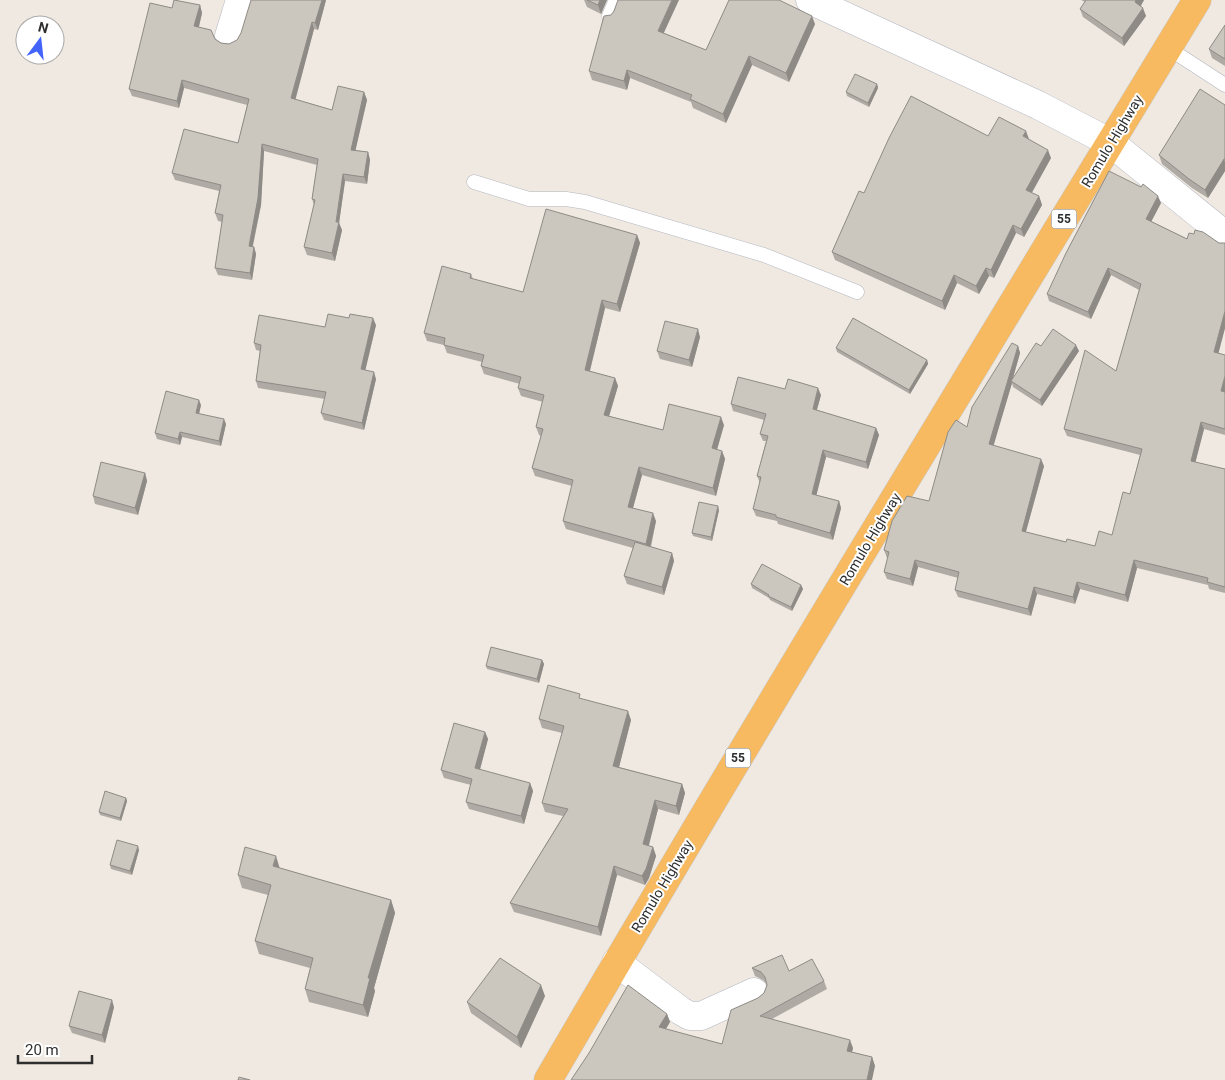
<svg xmlns="http://www.w3.org/2000/svg" width="1225" height="1080" font-family="Roboto,sans-serif">
<style>
.lines{fill:none;stroke-linecap:round;stroke-linejoin:round}
.service-casing{stroke:#b4b7c1;stroke-width:15}
.minor-casing{stroke:#b4b7c1;stroke-width:29}
.tertiary-casing{stroke:#b4b7c1;stroke-width:29}
.trunk-casing{stroke:#c9c9c9;stroke-width:29}
.service{stroke:#fff;stroke-width:14}
.minor{stroke:#fff;stroke-width:28}
.tertiary{stroke:#fff;stroke-width:28}
.trunk{stroke:#f8ba60;stroke-width:28}
.wall{fill:#afaba4}
.shaded-wall{fill:#8e8b86}
.building{fill:#cbc7bf;stroke:#8e8b86}
.labels{text-anchor:middle;stroke-width:4;stroke-linejoin:round;paint-order:stroke}
.shield{fill:#fff;stroke:#6d6d6d;stroke-width:1}
.shield-label{font-size:12px;font-weight:bold;fill:#2e2e2e}
.street-label{font-size:14px;fill:#2e2e2e;stroke:#fff}
</style>
<rect width="100%" height="100%" fill="#efe9e1"/>
<g class="lines">
<g class="service-casing">
<g id="service">
<polyline points="609,16 616,0"/>
<polyline points="1168,48 1225,85"/>
<polyline points="474,182 529,199 566,199 585,202 764,255 857,292"/>
</g>
</g>
<g class="minor-casing">
<g id="minor">
<polyline points="229,36 240,0"/>
<polyline points="1111,143 1225,235"/>
<polyline points="616,962 681,1011 690,1016 701,1016 754,992"/>
</g>
</g>
<g class="tertiary-casing">
<polyline id="tertiary" points="810,0 1038,105 1111,143"/>
</g>
<g class="trunk-casing">
<path id="trunk" d="M548 1080C760 717 979 359 1197 0"/>
</g>
<use href="#service" class="service"/>
<use href="#minor" class="minor"/>
<use href="#tertiary" class="tertiary"/>
<use href="#trunk" class="trunk"/>
</g>
<g class="wall">
<polygon points="326,0 318,30 314,29 295,99 332,110 364,92 367,100 355,150 368,152 370,160 367,184 345,181 339,223 342,230 335,261 307,255 304,247 314,205 312,199 317,165 264,151 261,205 253,246 254,247 256,254 252,280 218,275 215,268 222,222 218,221 215,213 219,191 175,180 172,173 238,143 247,105 184,88 179,108 132,96 129,89 172,8 200,5 202,13 199,27 221,43 229,44"/>
<polygon points="584,0 607,0 601,14 587,7"/>
<polygon points="1081,0 1144,0 1141,6 1146,16 1124,46 1083,17 1080,9 1085,2"/>
<polygon points="815,24 789,82 752,65 726,123 693,108 691,102 630,78 627,90 592,80 589,71 664,33 706,50"/>
<polygon points="1225,25 1225,66 1212,58 1209,49"/>
<polygon points="877,84 878,88 869,107 847,96 846,92"/>
<polygon points="1225,105 1225,171 1208,198 1192,188 1162,164 1159,155"/>
<polygon points="988,136 1029,139 1051,158 1031,193 1039,196 1042,205 1024,237 1016,233 994,278 989,276 979,294 957,283 945,310 835,260 832,252 864,193"/>
<polygon points="1161,203 1151,221 1187,239 1219,243 1225,243 1225,328 1218,353 1225,355 1225,435 1204,429 1195,462 1225,469 1225,593 1209,589 1208,585 1137,568 1128,602 1080,589 1075,604 1037,594 1031,616 958,597 955,590 958,578 918,567 913,586 887,579 884,572 888,558 887,558 884,550 929,501 967,427 1018,346 1020,353 1013,378 1041,346 1079,351 1042,406 1013,387 1012,383 993,445 1044,466 1026,532 1066,542 1095,546 1112,535 1130,494 1140,455 1067,436 1064,429 1116,371 1139,290 1111,275 1091,319 1049,301 1047,294"/>
<polygon points="637,235 640,243 620,312 605,308 590,371 615,378 618,386 609,416 663,430 724,425 717,450 722,451 725,459 716,496 642,475 633,508 656,521 651,547 672,553 674,561 664,595 627,584 624,576 633,548 566,529 563,521 572,486 535,476 532,468 541,436 539,435 536,427 543,402 521,396 518,388 520,384 484,374 481,366 482,362 447,353 444,345 427,341 424,333 471,274 473,279 523,292"/>
<polygon points="376,325 365,370 376,379 364,430 324,420 321,413 325,399 258,388 256,381 260,351 256,350 254,343 325,327"/>
<polygon points="700,337 692,367 660,359 657,351"/>
<polygon points="836,348 927,360 928,364 910,394 837,352"/>
<polygon points="785,389 821,395 817,410 876,428 879,435 868,469 826,457 816,495 839,501 841,508 833,540 778,524 777,521 756,516 753,509 760,483 757,476 766,441 763,441 760,434 764,420 733,411 731,404"/>
<polygon points="201,405 199,414 226,424 221,446 182,437 180,445 157,439 155,433"/>
<polygon points="145,473 147,481 138,515 95,504 93,496"/>
<polygon points="719,510 712,541 693,536 692,533"/>
<polygon points="751,584 801,585 803,589 792,611 770,600 769,598 752,588"/>
<polygon points="542,660 544,664 539,683 487,669 486,666"/>
<polygon points="582,699 631,720 619,767 682,784 685,793 679,815 658,809 648,846 653,847 656,856 649,878 645,885 617,875 601,936 514,912 510,903 563,816 545,812 542,803 562,733 542,728 539,719"/>
<polygon points="485,732 488,739 480,770 530,783 533,791 524,824 469,809 466,802 471,785 444,778 441,770"/>
<polygon points="126,798 127,801 121,821 100,815 99,812"/>
<polygon points="139,850 132,875 111,869 110,865"/>
<polygon points="280,868 391,900 395,913 374,988 375,991 368,1017 309,1002 305,989 310,968 259,954 255,941 268,895 242,888 238,875"/>
<polygon points="752,968 789,971 824,981 827,989 772,1019 853,1048 852,1052 872,1057 875,1066 571,1080 667,1014 670,1022 666,1029 722,1044 758,998 764,993 767,985 766,983 763,980 755,976"/>
<polygon points="545,996 521,1048 471,1013 467,1002"/>
<polygon points="114,1007 105,1043 72,1033 69,1026"/>
</g>
<g class="shaded-wall">
<polygon points="322,0 326,0 318,30 315,23"/>
<polygon points="600,0 607,0 601,14 598,5"/>
<polygon points="672,0 679,0 661,39 658,31"/>
<polygon points="1136,0 1144,0 1138,10 1135,2"/>
<polygon points="200,5 202,13 197,34 194,26"/>
<polygon points="1143,8 1146,16 1124,46 1122,38"/>
<polygon points="812,16 815,24 789,82 786,73"/>
<polygon points="312,22 314,29 294,105 291,98"/>
<polygon points="749,56 752,65 726,123 723,114"/>
<polygon points="627,70 630,78 627,90 624,81"/>
<polygon points="182,80 184,88 179,108 177,101"/>
<polygon points="877,84 878,88 869,107 868,103"/>
<polygon points="364,92 367,100 354,157 351,150"/>
<polygon points="1026,131 1029,139 1023,136"/>
<polygon points="262,144 264,151 261,205 251,253 249,246"/>
<polygon points="1048,150 1051,158 1029,198 1026,190"/>
<polygon points="368,152 370,160 367,184 364,177"/>
<polygon points="1224,159 1225,162 1225,171 1208,198 1205,190"/>
<polygon points="343,174 345,181 339,223 342,230 335,261 332,253"/>
<polygon points="1039,196 1042,205 1024,237 1021,229"/>
<polygon points="1158,196 1161,203 1149,226 1146,219"/>
<polygon points="1013,225 1016,233 994,278 991,270"/>
<polygon points="637,235 640,243 620,312 617,304"/>
<polygon points="254,247 256,254 252,280 250,273"/>
<polygon points="986,268 989,276 979,294 976,286"/>
<polygon points="1108,268 1111,275 1091,319 1088,312"/>
<polygon points="954,275 957,283 945,310 942,301"/>
<polygon points="602,300 605,308 588,378 585,370"/>
<polygon points="1225,311 1225,328 1217,359 1214,352"/>
<polygon points="373,318 376,325 364,376 361,369"/>
<polygon points="698,329 700,337 692,367 689,360"/>
<polygon points="1076,345 1079,351 1042,406 1040,400"/>
<polygon points="1018,346 1020,353 1012,381 1011,381 1012,383 992,451 989,444"/>
<polygon points="927,360 928,364 910,394 909,390"/>
<polygon points="374,372 376,379 364,430 362,423"/>
<polygon points="1225,376 1225,394 1221,391"/>
<polygon points="615,378 618,386 607,423 604,415"/>
<polygon points="818,388 821,395 815,416 813,409"/>
<polygon points="199,400 201,405 198,418 196,413"/>
<polygon points="721,417 724,425 715,456 712,448"/>
<polygon points="224,419 226,424 221,446 219,441"/>
<polygon points="1201,422 1204,429 1194,468 1191,461"/>
<polygon points="876,428 879,435 868,469 866,462"/>
<polygon points="180,432 182,437 180,445 178,439"/>
<polygon points="823,450 826,457 815,501 812,494"/>
<polygon points="722,451 725,459 716,496 713,488"/>
<polygon points="1041,459 1044,466 1024,538 1022,531"/>
<polygon points="639,467 642,475 631,515 628,507"/>
<polygon points="145,473 147,481 138,515 135,508"/>
<polygon points="839,501 841,508 833,540 830,533"/>
<polygon points="718,506 719,510 712,541 711,537"/>
<polygon points="653,513 656,521 649,552 646,544"/>
<polygon points="672,553 674,561 664,595 662,587"/>
<polygon points="915,560 918,567 913,586 910,579"/>
<polygon points="1134,560 1137,568 1128,602 1125,595"/>
<polygon points="1077,582 1080,589 1075,604 1073,597"/>
<polygon points="801,585 803,589 792,611 791,607"/>
<polygon points="1034,587 1037,594 1031,616 1028,609"/>
<polygon points="542,660 544,664 539,683 537,679"/>
<polygon points="628,711 631,720 617,775 613,766"/>
<polygon points="485,732 488,739 478,776 475,768"/>
<polygon points="530,783 533,791 524,824 521,816"/>
<polygon points="682,784 685,793 679,815 676,806"/>
<polygon points="126,798 127,801 121,821 120,818"/>
<polygon points="655,800 658,809 647,853 643,844"/>
<polygon points="138,846 139,850 132,875 130,871"/>
<polygon points="653,847 656,856 649,878 645,885 642,876"/>
<polygon points="276,856 280,869 273,866"/>
<polygon points="614,866 617,875 601,936 598,927"/>
<polygon points="391,900 395,913 374,988 375,991 368,1017 363,1005 368,978"/>
<polygon points="541,985 545,996 521,1048 517,1037"/>
<polygon points="112,1000 114,1007 105,1043 102,1035"/>
<polygon points="667,1014 670,1022 662,1035 659,1027"/>
<polygon points="850,1040 853,1048 850,1059 847,1051"/>
<polygon points="872,1057 875,1066 872,1080 867,1080"/>
</g>
<g class="building">
<polygon points="174,0 200,5 194,26 211,30 215,39 221,43 229,44 237,40 241,33 251,0 322,0 315,23 312,22 291,98 332,110 338,86 364,92 351,150 368,152 364,177 343,174 336,222 339,222 332,253 304,247 315,200 312,199 318,159 262,144 258,198 249,246 254,247 250,273 215,268 223,215 215,213 221,185 172,173 184,129 238,143 249,99 182,80 177,101 129,89 150,3 172,8"/>
<polygon points="587,0 600,0 598,5"/>
<polygon points="618,0 672,0 658,31 706,50 729,0 779,0 812,16 786,73 749,56 723,114 690,99 692,95 627,70 624,81 589,71 604,16 611,15 614,11"/>
<polygon points="1086,0 1136,0 1135,2 1143,8 1122,38 1080,9"/>
<polygon points="1225,25 1225,59 1209,49"/>
<polygon points="855,74 877,84 868,103 846,92"/>
<polygon points="1200,89 1225,105 1225,159 1224,159 1205,190 1189,179 1159,155"/>
<polygon points="911,96 988,136 999,117 1026,131 1023,136 1048,150 1026,190 1039,196 1021,229 1013,225 991,270 986,268 976,286 954,275 942,301 832,252 859,191 864,193 889,138"/>
<polygon points="1109,171 1141,187 1143,184 1158,196 1146,219 1187,239 1189,233 1194,234 1195,230 1203,232 1219,243 1225,243 1225,311 1214,352 1225,355 1225,376 1221,391 1225,392 1225,429 1201,422 1191,461 1225,469 1225,587 1207,582 1208,578 1134,560 1125,595 1077,582 1073,597 1034,587 1028,609 955,590 959,572 915,560 910,579 884,572 889,552 884,550 892,521 907,496 929,501 948,432 956,420 967,427 972,407 1012,343 1018,346 989,444 1041,459 1022,531 1066,542 1067,539 1095,546 1099,531 1112,535 1123,492 1130,494 1142,449 1064,429 1085,350 1116,371 1141,284 1108,268 1088,312 1047,294 1066,253"/>
<polygon points="546,209 637,235 617,304 602,300 585,370 615,378 604,415 663,430 669,404 721,417 712,448 722,451 713,488 639,467 628,507 653,513 646,544 563,521 573,480 532,468 543,429 536,427 544,395 518,388 521,377 481,366 484,355 444,345 445,338 424,333 442,266 471,274 470,278 523,292"/>
<polygon points="328,314 349,318 350,314 373,318 361,369 374,372 362,423 321,413 326,392 256,381 261,345 254,343 259,315 325,327"/>
<polygon points="853,318 927,360 909,390 836,348"/>
<polygon points="665,321 698,329 689,360 657,351"/>
<polygon points="1053,329 1076,345 1040,400 1011,381 1036,343 1041,346"/>
<polygon points="738,377 785,389 788,379 818,388 813,409 876,428 866,462 823,450 812,494 839,501 830,533 776,517 776,515 753,509 761,477 757,476 768,436 760,434 766,414 731,404"/>
<polygon points="166,391 199,400 196,413 224,419 219,441 180,432 178,439 155,433"/>
<polygon points="101,462 145,473 135,508 93,496"/>
<polygon points="699,502 718,506 711,537 692,533"/>
<polygon points="635,542 672,553 662,587 624,576"/>
<polygon points="762,564 801,585 791,607 768,596 769,595 751,584"/>
<polygon points="491,647 542,660 537,679 486,666"/>
<polygon points="548,685 580,694 579,698 628,711 613,766 682,784 676,806 655,800 643,844 653,847 646,869 642,876 614,866 598,927 510,903 568,809 542,803 564,726 539,719"/>
<polygon points="454,723 485,732 475,768 530,783 521,816 466,802 472,779 441,770"/>
<polygon points="105,791 126,798 120,818 99,812"/>
<polygon points="117,840 138,846 130,871 110,865"/>
<polygon points="245,847 276,856 273,866 391,900 368,978 370,978 363,1005 305,989 313,958 255,941 271,885 238,875"/>
<polygon points="782,955 789,971 812,959 824,981 760,1016 850,1040 847,1051 872,1057 867,1080 571,1080 589,1053 628,985 667,1014 659,1027 722,1044 731,1010 758,998 764,993 767,985 765,977 761,972 752,968"/>
<polygon points="500,958 541,985 517,1037 467,1002"/>
<polygon points="79,991 112,1000 102,1035 69,1026"/>
<polygon points="239,1077 250,1080 238,1080"/>
</g>
<g class="labels">
<g class="shield">
<rect x="1051.5" y="209.5" width="25" height="19" rx="4"/>
<rect x="725.5" y="748.5" width="25" height="19" rx="4"/>
</g>
<g class="shield-label">
<text x="1064" y="223">55</text>
<text x="738" y="762">55</text>
</g>
<g class="street-label">
<text transform="translate(1112 141) rotate(-59)" y="5">Romulo Highway</text>
<text transform="translate(870 539) rotate(-59)" y="5">Romulo Highway</text>
<text transform="translate(662 886) rotate(-59)" y="5">Romulo Highway</text>
</g>
</g>
<g transform="translate(40 40) rotate(15)"><circle r="24" fill="#ffffff" stroke="#ababab"/>
<path d="M0-4L9 19L0 12L-9 19Z" fill="#4264fb"/>
<text y="-8" font-size="14" font-weight="bold" text-anchor="middle" fill="#2e2e2e">N</text>
</g>
<path d="M18 1055v8h74v-8" fill="none" stroke="#2e2e2e" stroke-width="2.5"/>
<text x="25" y="1055" font-size="15" fill="#2e2e2e" stroke="#ffffff" stroke-width="4" paint-order="stroke">20 m</text>
</svg>
